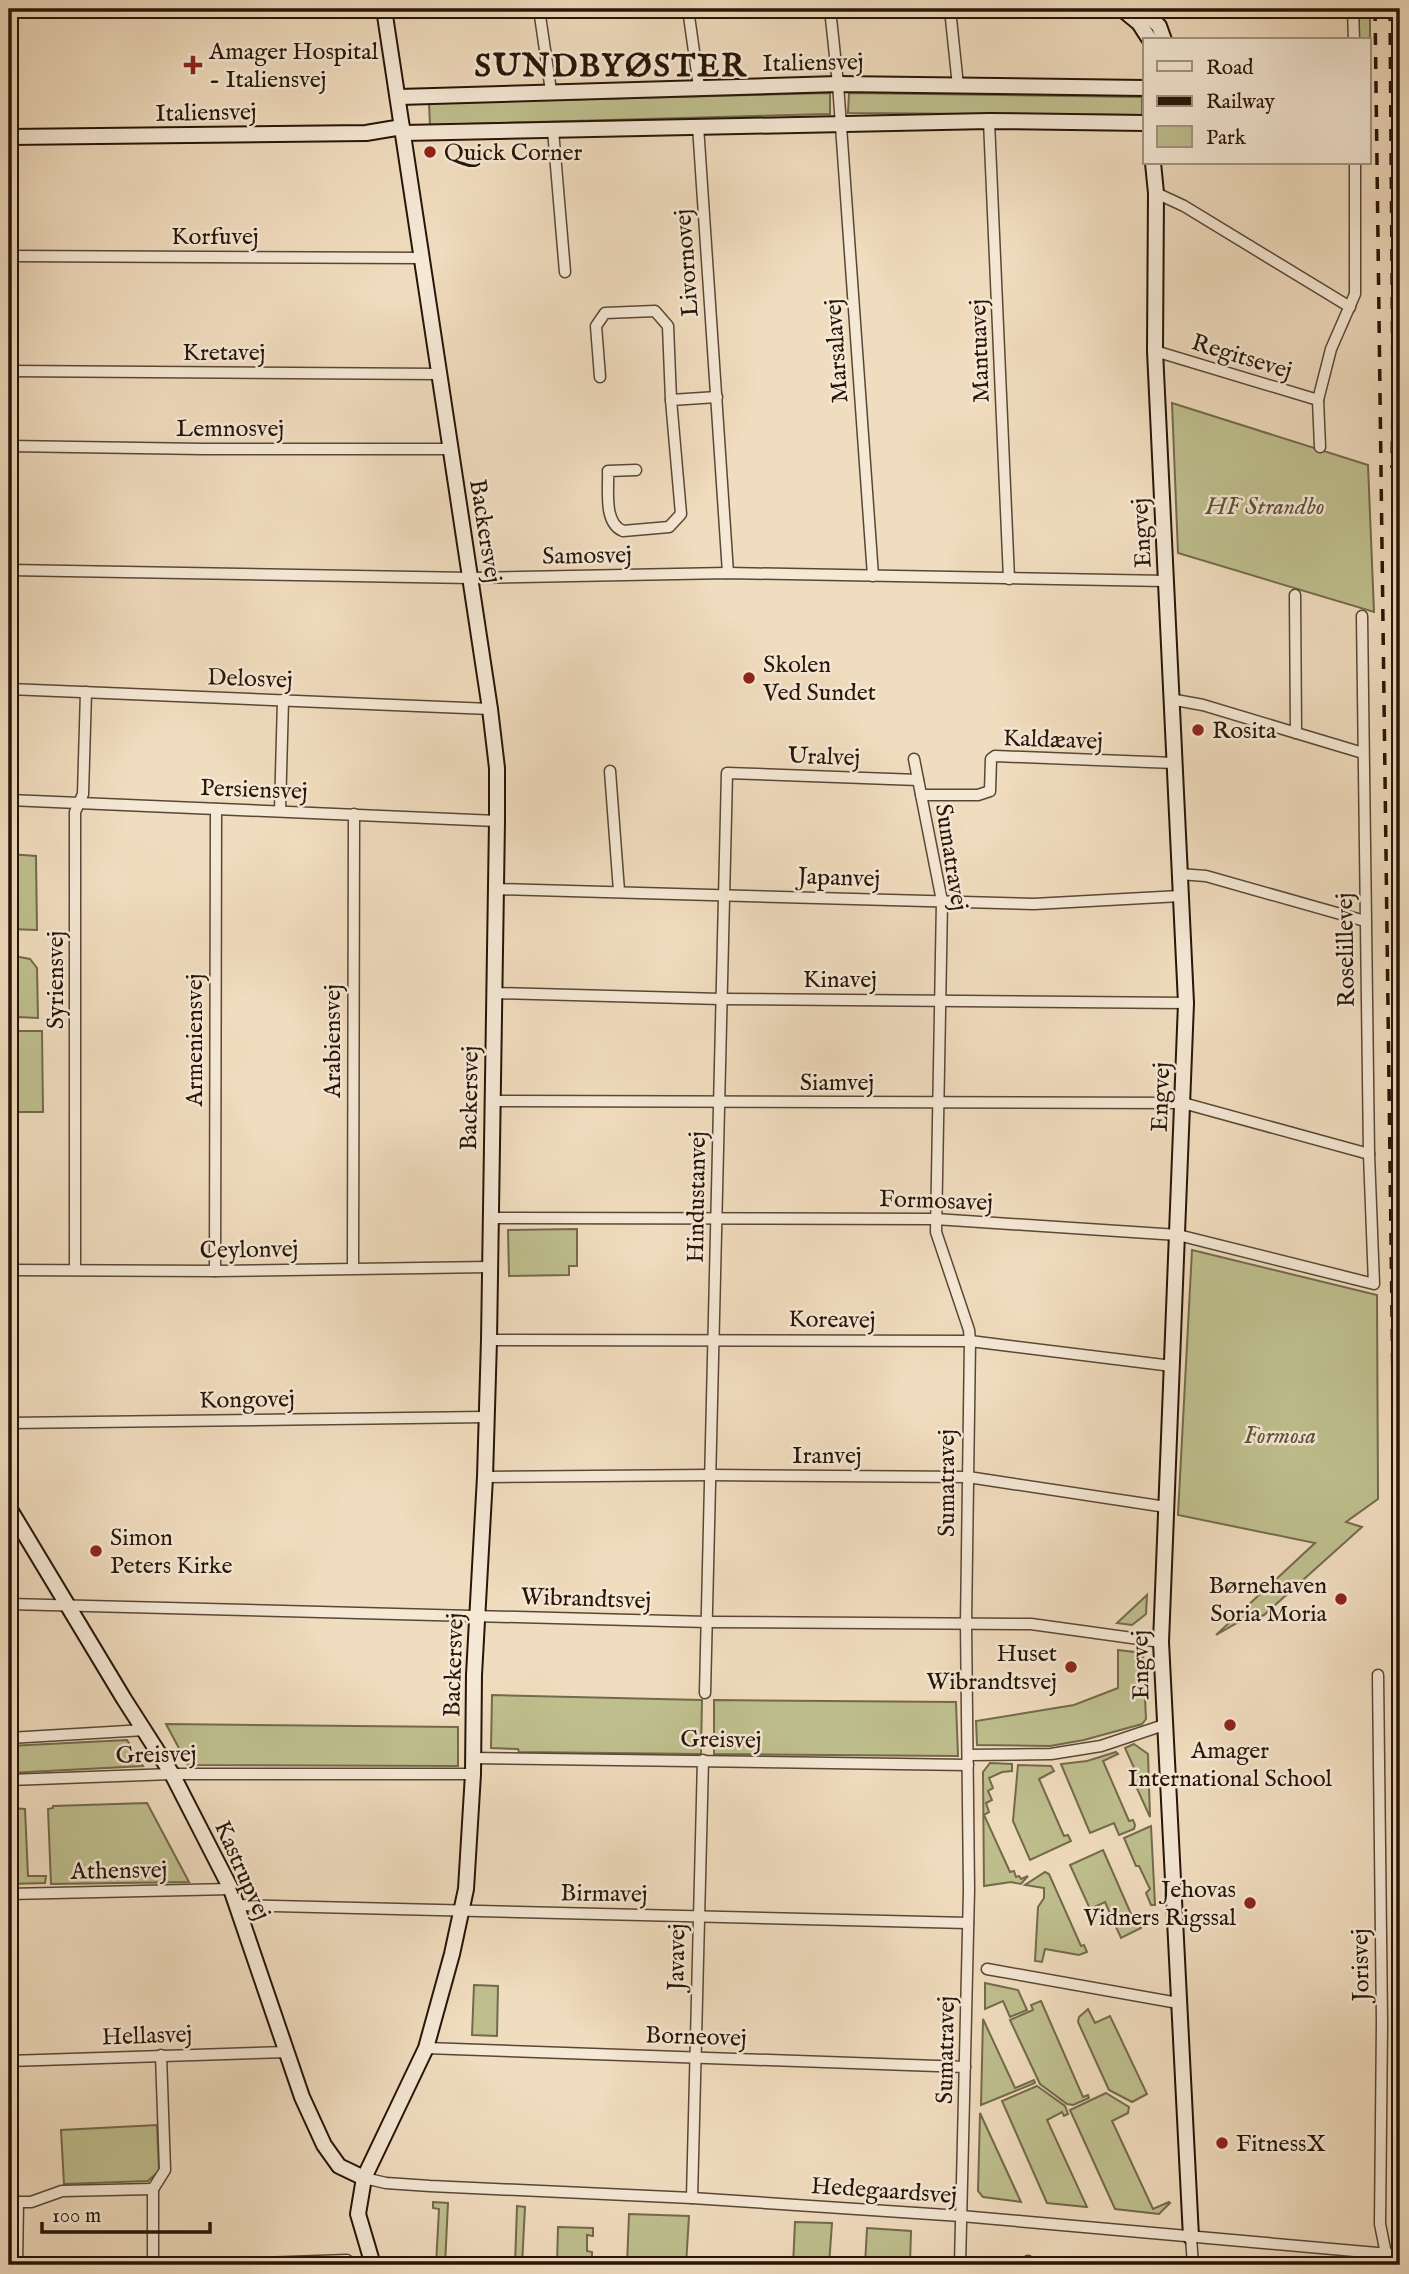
<svg xmlns="http://www.w3.org/2000/svg" width="1409" height="2274" font-family="'IM FELL English',serif">
<style>
.green{fill:#bfbf8e;stroke:#736a4b;stroke-width:2}
.lines{fill:none;stroke-linecap:round;stroke-linejoin:round}
.street-casing{stroke:#594736;stroke-width:13}
.secondary-casing{stroke:#271508;stroke-width:18}
.street{stroke:#f5e8d5;stroke-width:10}
.secondary{stroke:#f5e8d5;stroke-width:14}
.rail{stroke:#271508;stroke-width:3.5;stroke-dasharray:12 12;stroke-linecap:butt}
.poi-dot{fill:#8f2418;stroke:#f5e8d5;stroke-width:2.5}
.labels{text-anchor:middle;stroke-width:5;stroke-linejoin:round;paint-order:stroke}
.poi-label{font-size:24px;fill:#271508;stroke:#f5e8d5;text-anchor:start}
.street-label{font-size:24px;fill:#271508;stroke:#f5e8d5}
.park-label{font-size:24px;font-style:italic;fill:#5c5037;stroke:#f5e8d5}
.district-label{font-size:32px;font-weight:bold;letter-spacing:2px;fill:#271508;stroke:#f5e8d5}
</style>
<rect width="100%" height="100%" fill="#f0dcbe"/>
<filter id="stains"><feTurbulence type="fractalNoise" baseFrequency=".00286" numOctaves="4"/><feColorMatrix values="0 0 0 0 .2 0 0 0 0 .09 0 0 0 0 .02 0 0 0 .5 -.17"/></filter>
<radialGradient id="worn" r=".72"><stop offset=".6" stop-color="#630" stop-opacity="0"/><stop offset="1" stop-color="#630" stop-opacity=".3"/></radialGradient>
<g class="green">
<polygon points="1359,9 1370,9 1370,90 1369,40 1358,40"/>
<polygon points="830,93 830,114 430,125 429,103"/>
<polygon points="849,93 1142,97 1142,115 848,113"/>
<polygon points="1172,403 1368,465 1374,612 1178,553"/>
<polygon points="9,854 36,856 37,930 9,929"/>
<polygon points="14,956 30,959 37,968 38,1018 18,1017 9,1021 9,964 12,964"/>
<polygon points="9,1031 42,1031 43,1112 9,1112"/>
<polygon points="577,1229 577,1266 569,1266 569,1275 509,1276 508,1230"/>
<polygon points="1192,1250 1377,1295 1378,1499 1346,1522 1362,1527 1264,1615 1237,1623 1216,1635 1315,1543 1178,1515"/>
<polygon points="1147,1595 1146,1614 1132,1625 1117,1623"/>
<polygon points="1118,1650 1143,1653 1146,1719 1142,1724 1084,1740 1050,1746 977,1745 976,1721 1074,1705 1118,1688"/>
<polygon points="492,1695 702,1700 701,1754 519,1752 518,1749 491,1748"/>
<polygon points="714,1700 956,1702 958,1756 714,1754"/>
<polygon points="166,1724 458,1727 458,1766 188,1765"/>
<polygon points="127,1740 143,1766 9,1773 9,1746"/>
<polygon points="1134,1744 1148,1754 1150,1817 1130,1773 1135,1770 1125,1748"/>
<polygon points="1116,1752 1118,1754 1103,1761 1129,1821 1133,1820 1135,1825 1134,1829 1119,1835 1114,1823 1090,1833 1061,1764 1087,1761"/>
<polygon points="990,1763 1012,1764 1012,1771 1002,1772 989,1778 993,1788 988,1791 992,1800 986,1803 989,1812 984,1815 1010,1872 1014,1871 1016,1877 1019,1876 1021,1879 1028,1876 1021,1884 1011,1882 984,1886 983,1772"/>
<polygon points="1018,1765 1051,1766 1054,1771 1039,1779 1064,1836 1068,1835 1071,1841 1030,1860 1013,1821"/>
<polygon points="147,1803 189,1882 51,1884 48,1809 53,1808 53,1806"/>
<polygon points="9,1808 25,1809 28,1876 46,1876 45,1883 9,1884"/>
<polygon points="1151,1826 1155,1905 1151,1905 1146,1893 1150,1889 1139,1866 1136,1866 1124,1838"/>
<polygon points="1103,1850 1135,1923 1139,1922 1141,1928 1121,1938 1105,1902 1090,1909 1070,1865"/>
<polygon points="1045,1872 1049,1874 1081,1946 1084,1945 1087,1952 1079,1955 1045,1949 1042,1962 1035,1961 1038,1907 1044,1898 1044,1888 1025,1885"/>
<polygon points="985,1983 1018,1990 1027,2010 1010,2017 1003,2001 985,2009"/>
<polygon points="474,1985 498,1986 497,2036 472,2035"/>
<polygon points="1041,2001 1083,2097 1088,2095 1089,2098 1073,2105 1067,2104 1040,2084 1010,2020 1033,2010 1031,2005"/>
<polygon points="1088,2009 1095,2023 1110,2016 1147,2094 1132,2102 1109,2090 1078,2022 1079,2017"/>
<polygon points="983,2019 1015,2088 1034,2080 1035,2083 981,2105"/>
<polygon points="1037,2086 1065,2106 1068,2114 1064,2116 1062,2112 1047,2120 1087,2207 1047,2203 1002,2101"/>
<polygon points="1106,2093 1129,2107 1128,2113 1112,2121 1153,2209 1169,2202 1170,2203 1159,2214 1115,2209 1070,2110"/>
<polygon points="980,2113 1021,2202 983,2197 978,2191"/>
<polygon points="157,2125 159,2171 148,2181 64,2184 61,2130"/>
<polygon points="433,2202 448,2203 445,2265 436,2265 439,2209 433,2208"/>
<polygon points="517,2206 525,2207 522,2265 515,2265"/>
<polygon points="629,2214 689,2216 686,2265 627,2265"/>
<polygon points="795,2222 832,2223 829,2265 793,2265"/>
<polygon points="558,2227 593,2228 593,2236 587,2235 587,2251 592,2252 592,2265 557,2265"/>
<polygon points="867,2228 911,2231 910,2265 865,2265"/>
</g>
<g class="lines">
<g class="street-casing">
<g id="street">
<polyline points="539,9 551,91"/>
<polyline points="688,9 699,87"/>
<polyline points="830,9 838,84 873,576"/>
<polyline points="950,9 958,86"/>
<polyline points="1353,9 1354,40"/>
<polyline points="989,121 1009,579"/>
<polyline points="698,126 728,573"/>
<polyline points="553,130 565,272"/>
<polyline points="1156,193 1184,206 1350,307"/>
<polyline points="9,256 421,258"/>
<polyline points="1155,351 1318,400"/>
<polyline points="9,371 439,374"/>
<polyline points="600,377 596,326 605,313 655,311 668,326 671,400"/>
<polyline points="9,446 203,449 451,449"/>
<polyline points="1320,447 1318,400 1331,349 1355,294 1355,163"/>
<path d="M636 470 608 471C609 489 603 523 623 531L669 527 681 514 671 400 717 397"/>
<polyline points="9,570 471,578 728,573 1166,581"/>
<polyline points="1295,595 1296,733"/>
<polyline points="9,689 490,709"/>
<polyline points="1170,699 1203,705 1363,753"/>
<polyline points="914,759 942,901 936,1232 969,1330 970,1341 966,1624 969,1890 960,2265"/>
<polyline points="610,771 619,891"/>
<polyline points="921,795 978,795 990,791 991,759 995,756 1174,763"/>
<polyline points="9,800 497,821"/>
<polyline points="280,811 283,700"/>
<polyline points="1179,874 1206,876 1365,921"/>
<polyline points="496,889 1034,904 1180,896"/>
<polyline points="494,993 721,999 1186,1003"/>
<polyline points="492,1101 1183,1103 1369,1154"/>
<polyline points="490,1218 935,1219 1178,1235 1374,1284 1369,1154 1362,616"/>
<polyline points="353,1268 354,814"/>
<polyline points="9,1270 215,1271 489,1267"/>
<polyline points="75,1270 75,812 83,794 86,692"/>
<polyline points="215,1271 216,809"/>
<polyline points="489,1340 970,1341 1172,1366"/>
<polyline points="9,1423 486,1417"/>
<polyline points="485,1477 710,1475 968,1477 1166,1507"/>
<polyline points="9,1604 707,1622 1031,1624 1161,1642"/>
<polyline points="1378,1675 1382,2022 1380,2224 1386,2254"/>
<polyline points="705,1693 727,773 918,780"/>
<polyline points="9,1738 145,1730"/>
<polyline points="968,1755 1051,1754 1101,1746 1164,1725"/>
<polyline points="473,1758 968,1765"/>
<polyline points="9,1780 172,1774 473,1774"/>
<polyline points="9,1894 231,1889"/>
<polyline points="238,1905 968,1923"/>
<polyline points="987,1969 1178,2003"/>
<polyline points="426,2048 965,2067"/>
<polyline points="9,2061 287,2052"/>
<polyline points="364,2178 386,2183 430,2186 692,2198 961,2216 1400,2255"/>
<polyline points="153,2189 165,2170 161,2055"/>
<polyline points="153,2189 153,2265"/>
<polyline points="692,2198 703,1760"/>
<polyline points="9,2202 31,2202 62,2191 153,2189"/>
<polyline points="1191,2237 1193,2265"/>
<polyline points="17,2265 18,2202"/>
<polyline points="208,2265 347,2260"/>
<polyline points="1028,2265 1028,2261"/>
</g>
</g>
<g class="secondary-casing">
<g id="secondary">
<polyline points="1122,9 1139,23 1150,40"/>
<polyline points="1141,9 1159,26 1164,40"/>
<polyline points="399,97 838,84 1145,88"/>
<polyline points="403,133 989,121 1145,123"/>
<polyline points="9,137 366,133 402,127"/>
<polyline points="1153,163 1156,193 1155,351 1186,1003 1161,1642 1191,2237"/>
<polyline points="9,1508 124,1699 172,1774 231,1889 302,2097 324,2145 339,2166 364,2178"/>
<polyline points="373,2265 358,2214 364,2178 426,2048 452,1954 466,1889 473,1774 474,1675 485,1477 489,1340 497,821 497,768 490,709 384,9"/>
</g>
</g>
<use href="#street" class="street"/>
<use href="#secondary" class="secondary"/>
<g class="rail">
<polyline points="1375,9 1400,1929"/>
<polyline points="1390,9 1393,399 1392,468"/>
<polyline points="1398,2265 1400,2126"/>
</g>
</g>
<g class="poi-dot">
<path d="M189.5 54.5h7v7h7v7h-7v7h-7v-7h-7v-7h7z"/>
<circle cx="430" cy="152" r="7"/>
<circle cx="749" cy="678" r="7"/>
<circle cx="1198" cy="730" r="7"/>
<circle cx="96" cy="1551" r="7"/>
<circle cx="1341" cy="1599" r="7"/>
<circle cx="1071" cy="1667" r="7"/>
<circle cx="1230" cy="1725" r="7"/>
<circle cx="1250" cy="1903" r="7"/>
<circle cx="1222" cy="2143" r="7"/>
</g>
<g class="labels">
<g class="poi-label">
<text x="209" y="59">Amager Hospital<tspan x="209" dy="28">- Italiensvej</tspan></text>
<text x="444" y="160">Quick Corner</text>
<text x="763" y="672">Skolen<tspan x="763" dy="28">Ved Sundet</tspan></text>
<text x="1212" y="738">Rosita</text>
<text x="110" y="1545">Simon<tspan x="110" dy="28">Peters Kirke</tspan></text>
<text x="1327" y="1593" text-anchor="end">Børnehaven<tspan x="1327" dy="28">Soria Moria</tspan></text>
<text x="1057" y="1661" text-anchor="end">Huset<tspan x="1057" dy="28">Wibrandtsvej</tspan></text>
<text x="1230" y="1758" text-anchor="middle">Amager<tspan x="1230" dy="28">International School</tspan></text>
<text x="1236" y="1897" text-anchor="end">Jehovas<tspan x="1236" dy="28">Vidners Rigssal</tspan></text>
<text x="1236" y="2151">FitnessX</text>
</g>
<g class="street-label">
<text transform="translate(813 62) rotate(-1)" y="8">Italiensvej</text>
<text transform="translate(206 112) rotate(-1)" y="8">Italiensvej</text>
<text x="215" y="244">Korfuvej</text>
<text transform="translate(686 263) rotate(-94)" y="8">Livornovej</text>
<text transform="translate(836 351) rotate(-94)" y="8">Marsalavej</text>
<text transform="translate(979 351) rotate(-92)" y="8">Mantuavej</text>
<text x="224" y="360">Kretavej</text>
<text transform="translate(1242 356) rotate(17)" y="8">Regitsevej</text>
<text x="230" y="436">Lemnosvej</text>
<text transform="translate(486 531) rotate(81)" y="8">Backersvej</text>
<text transform="translate(1141 533) rotate(-93)" y="8">Engvej</text>
<text transform="translate(587 555) rotate(-1)" y="8">Samosvej</text>
<text transform="translate(250 678) rotate(2)" y="8">Delosvej</text>
<text transform="translate(1053 739) rotate(2)" y="8">Kaldæavej</text>
<text transform="translate(824 756) rotate(2)" y="8">Uralvej</text>
<text transform="translate(254 789) rotate(2)" y="8">Persiensvej</text>
<text transform="translate(952 857) rotate(81)" y="8">Sumatravej</text>
<text transform="translate(839 877) rotate(2)" y="8">Japanvej</text>
<text transform="translate(1345 950) rotate(-91)" y="8">Roselillevej</text>
<text x="840" y="987">Kinavej</text>
<text transform="translate(55 980) rotate(-90)" y="8">Syriensvej</text>
<text transform="translate(194 1040) rotate(-90)" y="8">Armeniensvej</text>
<text transform="translate(332 1041) rotate(-90)" y="8">Arabiensvej</text>
<text x="837" y="1090">Siamvej</text>
<text transform="translate(1160 1097) rotate(-88)" y="8">Engvej</text>
<text transform="translate(469 1098) rotate(-89)" y="8">Backersvej</text>
<text transform="translate(696 1197) rotate(-89)" y="8">Hindustanvej</text>
<text transform="translate(936 1200) rotate(2)" y="8">Formosavej</text>
<text transform="translate(249 1249) rotate(-1)" y="8">Ceylonvej</text>
<text transform="translate(832 1319) rotate(1)" y="8">Koreavej</text>
<text transform="translate(247 1399) rotate(-1)" y="8">Kongovej</text>
<text x="827" y="1463">Iranvej</text>
<text transform="translate(946 1483) rotate(-90)" y="8">Sumatravej</text>
<text transform="translate(586 1598) rotate(2)" y="8">Wibrandtsvej</text>
<text transform="translate(453 1665) rotate(-88)" y="8">Backersvej</text>
<text transform="translate(1140 1665) rotate(-91)" y="8">Engvej</text>
<text transform="translate(721 1739) rotate(1)" y="8">Greisvej</text>
<text transform="translate(156 1754) rotate(-1)" y="8">Greisvej</text>
<text transform="translate(119 1870) rotate(-1)" y="8">Athensvej</text>
<text transform="translate(243 1870) rotate(66)" y="8">Kastrupvej</text>
<text transform="translate(604 1893) rotate(1)" y="8">Birmavej</text>
<text transform="translate(676 1957) rotate(-89)" y="8">Javavej</text>
<text transform="translate(1360 1965) rotate(-91)" y="8">Jorisvej</text>
<text transform="translate(147 2035) rotate(-2)" y="8">Hellasvej</text>
<text transform="translate(696 2036) rotate(2)" y="8">Borneovej</text>
<text transform="translate(945 2050) rotate(-89)" y="8">Sumatravej</text>
<text transform="translate(884 2190) rotate(4)" y="8">Hedegaardsvej</text>
</g>
<g class="park-label">
<text x="1265" y="514">HF Strandbo</text>
<text x="1280" y="1443">Formosa</text>
</g>
<g class="district-label">
<text x="611" y="76">SUNDBYØSTER</text>
</g>
</g>
<rect width="1409" height="2274" fill="none" stroke="#f0dcbe" stroke-width="35"/>
<rect x="10" y="10" width="1388" height="2253" fill="none" stroke="#271508" stroke-width="3.5"/>
<rect x="18" y="18" width="1374" height="2239" fill="none" stroke="#271508" stroke-width="2"/>
<rect x="1143" y="38" width="228" height="126" fill="#f5e8d5" stroke="#a39483" stroke-width="2"/>
<rect x="1157" y="61" width="35" height="10" fill="#f5e8d5" stroke="#a39483" stroke-width="2"/>
<text x="1206" y="74" font-size="21" fill="#271508">Road</text>
<rect x="1157" y="96" width="35" height="10" fill="#271508" stroke="#a39483" stroke-width="2"/>
<text x="1206" y="108" font-size="21" fill="#271508">Railway</text>
<rect x="1157" y="126" width="35" height="21" fill="#bfbf8e" stroke="#a39483" stroke-width="2"/>
<text x="1206" y="144" font-size="21" fill="#271508">Park</text>
<path d="M42 2222v10h168v-10" fill="none" stroke="#271508" stroke-width="3.5"/>
<text x="52" y="2222" font-size="21" fill="#271508" stroke="#f5e8d5" stroke-width="5" paint-order="stroke">100 m</text>
<rect width="100%" height="100%" filter="url(#stains)"/>
<rect width="100%" height="100%" fill="url(#worn)"/>
</svg>
